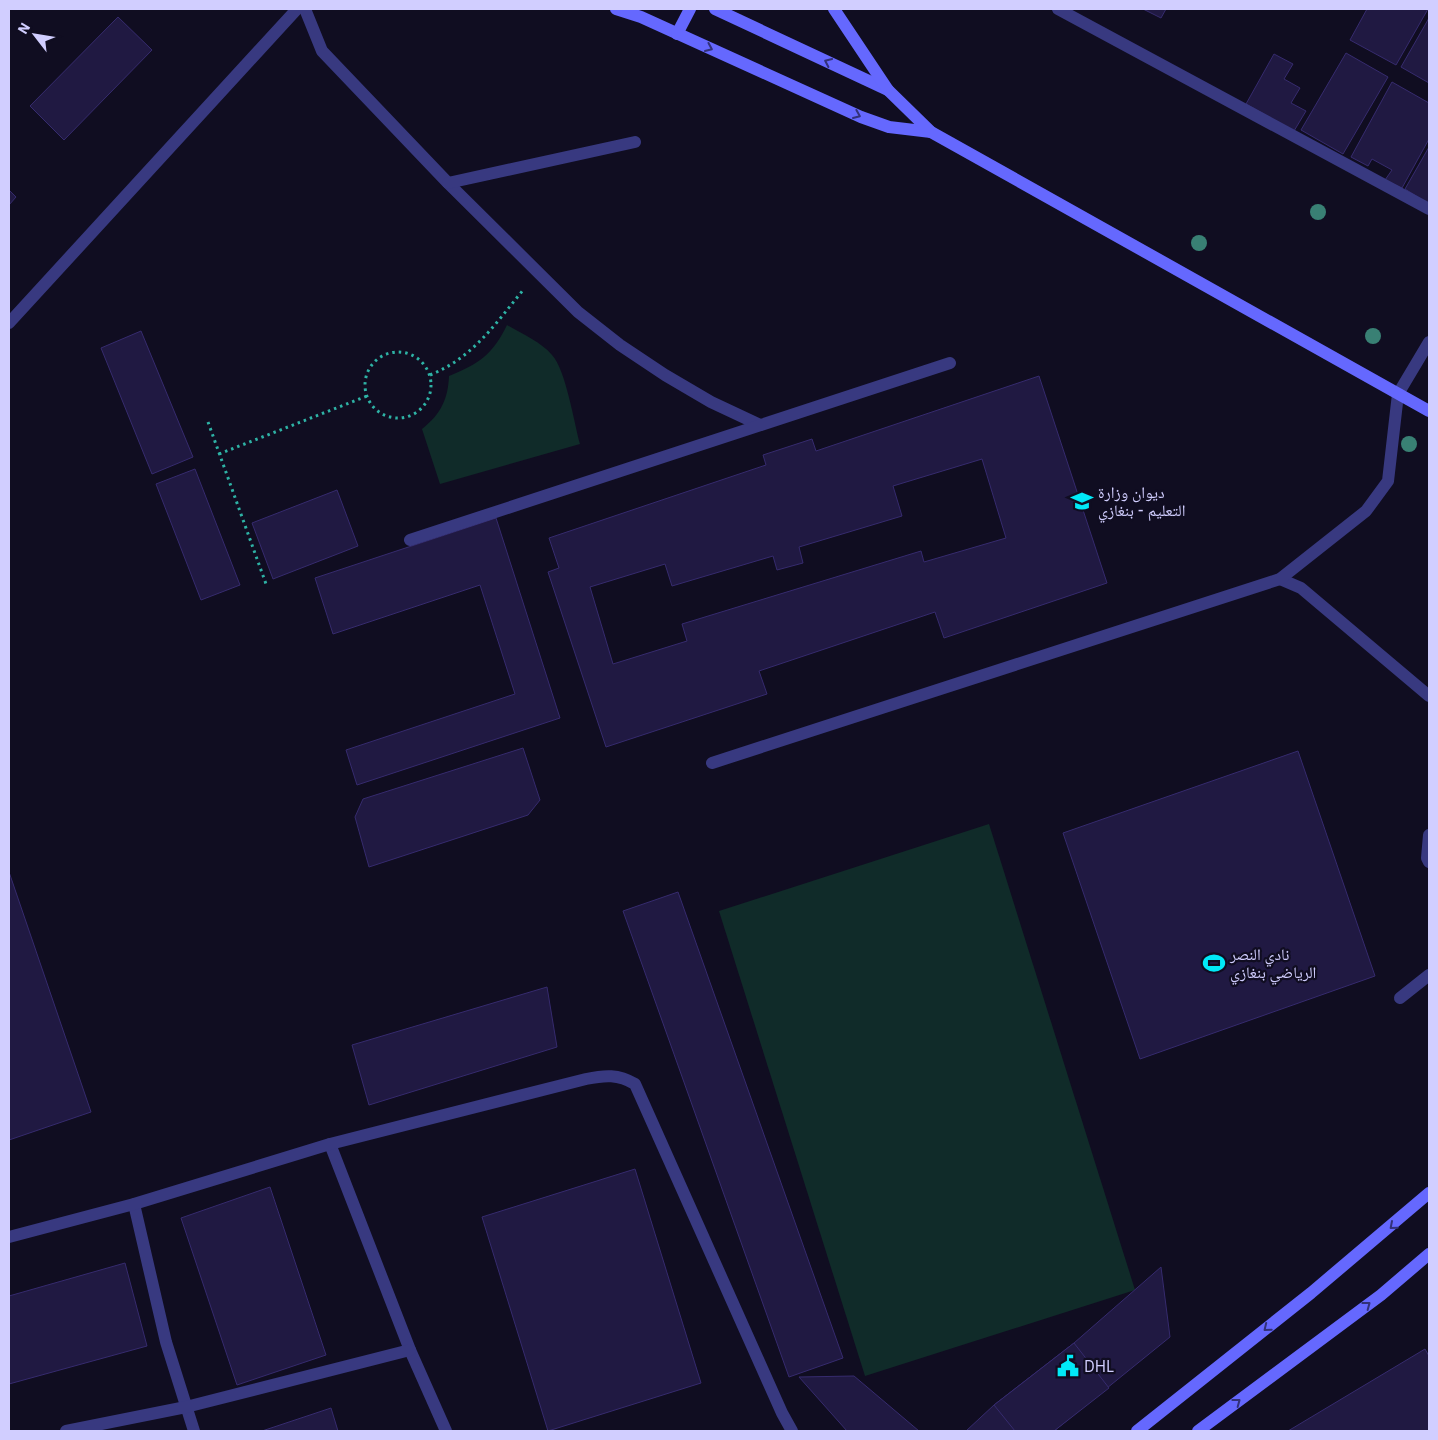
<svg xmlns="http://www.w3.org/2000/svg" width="1438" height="1440" font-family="'IBM Plex Sans','Noto Naskh Arabic',sans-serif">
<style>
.green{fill:#102b29}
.building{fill:#201942;stroke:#362b6e;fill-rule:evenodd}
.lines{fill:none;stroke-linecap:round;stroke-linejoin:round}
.path{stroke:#2eb2a5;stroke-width:3;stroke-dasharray:2.5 4;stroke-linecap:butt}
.lane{stroke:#383980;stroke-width:12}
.street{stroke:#383980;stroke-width:12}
.secondary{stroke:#6568fe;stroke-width:12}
.tree{fill:#398074}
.oneway{stroke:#323179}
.labels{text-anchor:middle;stroke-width:4.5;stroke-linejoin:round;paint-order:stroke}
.poi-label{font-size:16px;fill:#d1ceff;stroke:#100d21;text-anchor:start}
</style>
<rect width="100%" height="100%" fill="#100d21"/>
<g class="green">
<path d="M507 325C522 334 541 342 552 355 566 370 574 423 580 444L440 484 422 429C441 414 448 399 449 376 479 364 493 354 507 325Z"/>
<polygon points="989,824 1135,1290 865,1376 719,911"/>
</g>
<g class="building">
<polygon points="1143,9 1166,9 1161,18"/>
<polygon points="1367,9 1428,9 1396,65 1350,40"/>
<polygon points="118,17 152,50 64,140 30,106"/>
<polygon points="1429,18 1429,83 1401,67"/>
<polygon points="1346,53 1388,77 1343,154 1301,130"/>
<polygon points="1274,54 1293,64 1284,79 1300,88 1291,103 1306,111 1294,131 1246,104"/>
<polygon points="1392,82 1429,103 1429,139 1402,188 1385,180 1392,170 1372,159 1368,166 1351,157"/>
<polygon points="1429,147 1429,204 1405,189"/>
<polygon points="9,190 16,197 9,205"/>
<polygon points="141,331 193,457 152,474 101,348"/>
<path d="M1039 376 1107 583 944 638 935 612 759 671 767 694 606 747 548 572 559 568 549 538 766 465 763 455 812 439 816 451ZM982 459 1006 538 924 562 921 551 682 624 687 641 613 664 590 587 665 564 672 586 773 556 777 570 803 563 799 547 902 516 893 486Z"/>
<polygon points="195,469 240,585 201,600 156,484"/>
<polygon points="337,490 358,546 273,579 252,523"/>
<polygon points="496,518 560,718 357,785 346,750 515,694 480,585 333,634 315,578"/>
<polygon points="523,748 540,800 528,815 369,867 355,817 363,799"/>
<polygon points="1298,751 1375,976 1140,1059 1063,833"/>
<polygon points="9,872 91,1112 9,1140"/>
<polygon points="678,892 843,1358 789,1377 623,911"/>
<polygon points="547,987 557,1047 369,1105 352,1045"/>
<polygon points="635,1169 701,1383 548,1431 482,1217"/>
<polygon points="270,1187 326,1355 237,1385 181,1218"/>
<polygon points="125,1263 147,1346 9,1384 9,1296"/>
<polygon points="1161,1267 1170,1337 1054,1431 966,1431 994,1405 1074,1343"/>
<polygon points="1074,1343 1109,1388 1054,1431 1015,1431 994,1405"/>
<polygon points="1425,1349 1429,1356 1429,1431 1288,1431"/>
<polygon points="854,1376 919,1431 847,1431 799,1377"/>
<polygon points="331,1408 338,1431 262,1431"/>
</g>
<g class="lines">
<g class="path">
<circle cx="398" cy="385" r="33"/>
<path d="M430 375C474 357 495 324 524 289"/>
<polyline points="208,422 266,584"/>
<polyline points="219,454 367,396"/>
</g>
<g class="lane">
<polyline points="305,9 322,51 448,183 578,312 620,345 665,375 711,402 760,425"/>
<polyline points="448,183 635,142"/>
<polyline points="9,323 297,9"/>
<polyline points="410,540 950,363"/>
<polyline points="1280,579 1301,588 1429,696"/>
<polyline points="712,763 1280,579 1366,511 1388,481 1398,394"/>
<polyline points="1429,835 1427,858 1429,862"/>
<polyline points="1400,998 1429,975"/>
</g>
<g class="street">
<polyline points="1058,9 1429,209"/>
<polyline points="1398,394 1429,342"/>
<polyline points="330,1144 410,1350 446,1431"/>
<polyline points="134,1204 166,1342 194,1431"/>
<path d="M9 1237 134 1204 330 1144 586 1079C605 1075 618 1074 635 1084L782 1413 792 1431"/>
<polyline points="66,1431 186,1407 410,1350"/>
</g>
<g class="secondary">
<polyline points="616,9 641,17 861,117 889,127 931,132"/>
<polyline points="715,9 888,90"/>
<polyline points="834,9 888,90 931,132 1429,411"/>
<polyline points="677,34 690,9"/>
<polyline points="1137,1431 1311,1293 1429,1193"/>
<polyline points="1198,1431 1381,1295 1429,1254"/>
</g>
</g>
<g class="tree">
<circle cx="1318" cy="212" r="8"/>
<circle cx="1199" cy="243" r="8"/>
<circle cx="1373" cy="336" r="8"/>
<circle cx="1409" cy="444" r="8"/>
</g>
<defs><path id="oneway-chevron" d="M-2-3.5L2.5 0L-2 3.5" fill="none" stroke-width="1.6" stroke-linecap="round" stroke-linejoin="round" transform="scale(1.25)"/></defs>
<g class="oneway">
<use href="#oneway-chevron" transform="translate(709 48) rotate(24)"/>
<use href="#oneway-chevron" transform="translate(828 62) rotate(-155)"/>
<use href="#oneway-chevron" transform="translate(857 115) rotate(23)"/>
<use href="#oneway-chevron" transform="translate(1393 1226) rotate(139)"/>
<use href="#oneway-chevron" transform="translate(1367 1305) rotate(-37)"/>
<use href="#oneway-chevron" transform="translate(1267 1328) rotate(141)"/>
<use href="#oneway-chevron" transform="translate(1237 1402) rotate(-37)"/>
</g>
<defs>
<g id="school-bare" transform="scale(1.725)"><path d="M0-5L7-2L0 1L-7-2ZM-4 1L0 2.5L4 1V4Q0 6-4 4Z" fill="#01e9f7" stroke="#100d21" stroke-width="2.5" paint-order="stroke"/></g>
<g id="stadium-bare" transform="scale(1.725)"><path d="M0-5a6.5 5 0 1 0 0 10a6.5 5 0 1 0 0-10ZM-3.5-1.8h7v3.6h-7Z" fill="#01e9f7" stroke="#100d21" stroke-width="2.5" paint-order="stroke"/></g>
<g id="civic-bare" transform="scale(1.725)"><path d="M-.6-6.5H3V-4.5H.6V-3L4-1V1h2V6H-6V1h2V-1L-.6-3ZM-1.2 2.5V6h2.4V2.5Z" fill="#01e9f7" stroke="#100d21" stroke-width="2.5" paint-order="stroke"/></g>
</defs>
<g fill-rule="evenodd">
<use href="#school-bare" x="1082" y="501"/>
<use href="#stadium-bare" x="1214" y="963"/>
<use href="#civic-bare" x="1068" y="1366"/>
</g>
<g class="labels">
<g class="poi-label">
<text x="1098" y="498">ديوان وزارة<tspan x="1098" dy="18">التعليم - بنغازي</tspan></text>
<text x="1230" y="960">نادي النصر<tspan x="1230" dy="18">الرياضي بنغازي</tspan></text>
<text x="1084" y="1372">DHL</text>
</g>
</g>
<rect width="1438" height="1440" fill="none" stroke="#d1ceff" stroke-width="20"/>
<g transform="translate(35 35) rotate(301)" stroke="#100d21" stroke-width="4" paint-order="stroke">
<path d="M0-4L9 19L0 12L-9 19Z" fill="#d1ceff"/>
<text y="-8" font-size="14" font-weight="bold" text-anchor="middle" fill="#d1ceff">N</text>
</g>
</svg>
